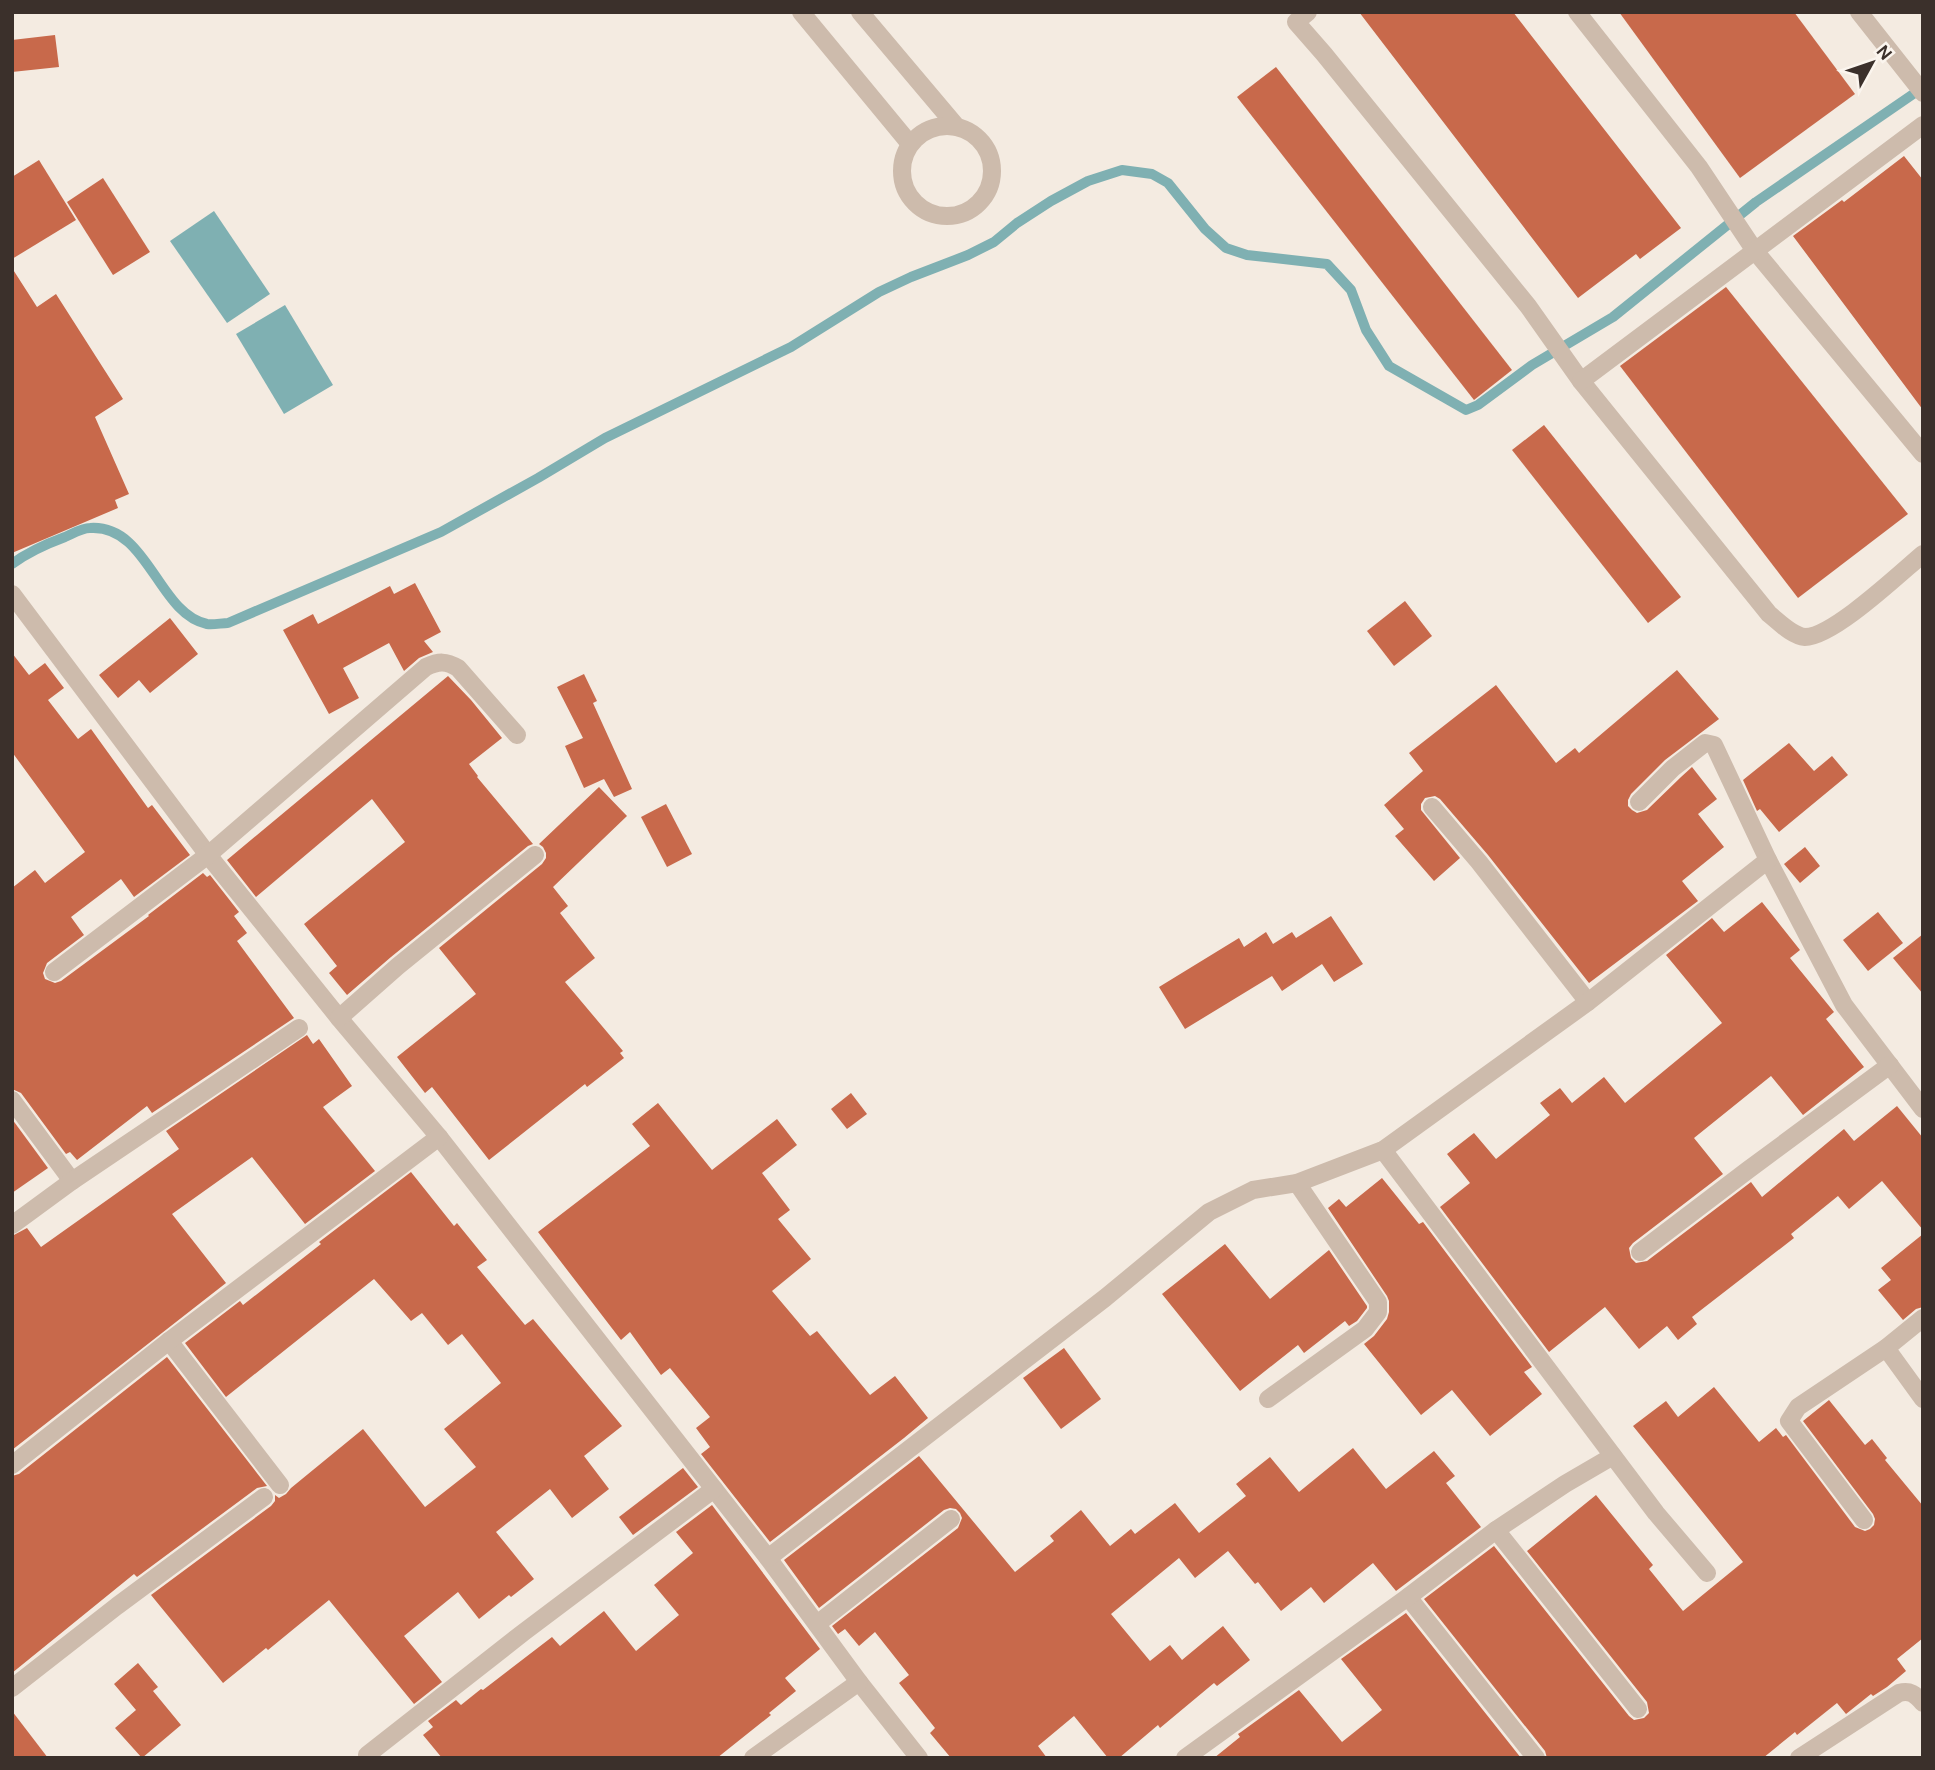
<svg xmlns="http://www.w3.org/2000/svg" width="1935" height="1770" font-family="Karla,sans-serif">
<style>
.water{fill:#7fb0b2}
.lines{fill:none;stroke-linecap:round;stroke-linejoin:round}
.stream{stroke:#7fb0b2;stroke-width:10}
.building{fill:#c8694b}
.minor{stroke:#cdbbac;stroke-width:18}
</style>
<rect width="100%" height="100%" fill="#f4ebe1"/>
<g class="water">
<polygon points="214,211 270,294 227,323 170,241"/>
<polygon points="285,305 333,385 284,414 236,334"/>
</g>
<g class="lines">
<path class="stream" d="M12 564C28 552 46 544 65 537 72 534 82 528 90 528 148 524 158 614 207 624 213 625 222 623 228 623L441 532 538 478 605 438 791 347 879 292 911 277 968 255 994 242 1017 223 1051 201 1088 181 1122 170 1152 174 1168 183 1205 229 1226 248 1247 255 1327 264 1351 290 1366 330 1389 366 1466 410 1478 405 1532 365 1613 317 1756 202 1922 88"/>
</g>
<g class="building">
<polygon points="1359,12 1513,12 1681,228 1640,259 1636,254 1578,298"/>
<polygon points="1619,12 1794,12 1855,94 1740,178"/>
<polygon points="55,35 59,67 12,72 12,40"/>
<polygon points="1276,67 1512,370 1474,400 1237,97"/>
<polygon points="1904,156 1923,180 1923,410 1793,236 1842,200 1844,202"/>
<polygon points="39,160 76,220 12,259 12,177"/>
<polygon points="103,178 150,252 113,275 67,202"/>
<polygon points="12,268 37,307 56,294 123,399 95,417 129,494 115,500 118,508 12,553"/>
<polygon points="1726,287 1908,514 1798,598 1620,366"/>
<polygon points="1544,425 1681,597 1648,623 1512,450"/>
<polygon points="415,583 441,632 424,641 433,652 419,658 404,671 389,643 343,668 359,698 329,714 283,630 313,614 318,624 390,586 394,594"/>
<polygon points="1405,601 1432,636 1394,666 1367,631"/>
<polygon points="170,618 198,654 150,693 139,680 118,698 99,675"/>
<polygon points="12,653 29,675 45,663 64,688 48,700 78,739 91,729 148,808 152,805 190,855 134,897 121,879 71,917 84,935 47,963 43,973 45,979 55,983 61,981 149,916 148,915 203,873 207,877 210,875 239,912 234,916 247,933 237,941 294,1018 152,1113 147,1106 77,1160 70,1152 66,1154 21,1093 12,1089 12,888 35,870 45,883 85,852 12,752"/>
<polygon points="1677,670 1719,719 1665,760 1631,794 1628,800 1628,806 1632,810 1637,813 1647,810 1681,777 1692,767 1717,799 1698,814 1724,847 1682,881 1698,901 1589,983 1488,855 1440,799 1435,796 1425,798 1421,804 1421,810 1460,858 1434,881 1395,836 1404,829 1384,805 1423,771 1409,753 1496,685 1556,763 1575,748 1579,753"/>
<polygon points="584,674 597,701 593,703 632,789 614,797 604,779 584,788 565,746 583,738 557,687"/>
<polygon points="448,676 471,700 502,738 469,764 478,776 477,777 533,844 528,846 391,957 347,995 329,973 337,966 304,924 405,842 372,799 256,897 227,860"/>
<polygon points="1789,743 1814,771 1832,756 1848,775 1779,832 1760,809 1757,811 1743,780"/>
<polygon points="599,787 627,816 553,887 568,906 560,913 595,958 565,982 623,1051 620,1053 624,1058 587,1087 585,1084 489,1160 432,1087 425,1093 397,1057 476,994 439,948 542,864 546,858 546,853 543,847 539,844"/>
<polygon points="666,804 692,854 667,867 641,817"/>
<polygon points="1805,847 1820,866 1800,883 1784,864"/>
<polygon points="1762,902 1800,950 1790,958 1834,1012 1826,1019 1864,1067 1803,1115 1771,1076 1694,1138 1723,1174 1633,1243 1629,1248 1631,1258 1636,1263 1647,1261 1751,1182 1762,1197 1844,1129 1854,1141 1897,1106 1923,1138 1923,1230 1882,1181 1849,1209 1838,1196 1791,1234 1794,1238 1692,1317 1697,1324 1678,1340 1667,1326 1639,1349 1605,1307 1549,1352 1440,1207 1470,1183 1447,1154 1474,1133 1496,1159 1550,1115 1540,1103 1560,1088 1572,1103 1604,1077 1625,1103 1722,1023 1666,955 1712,918 1724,932"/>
<polygon points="1878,912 1903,943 1868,971 1843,940"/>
<polygon points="1331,916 1363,964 1334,982 1322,964 1282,991 1272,976 1185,1029 1159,987 1239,938 1244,947 1266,932 1273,944 1292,932 1296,938"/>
<polygon points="1923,934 1923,994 1893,958"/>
<polygon points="307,1035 313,1044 319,1039 352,1086 323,1107 375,1171 305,1224 252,1157 172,1214 226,1283 12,1450 12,1236 27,1228 41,1247 179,1149 166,1131"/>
<polygon points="851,1093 867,1114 847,1129 831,1109"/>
<polygon points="658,1103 712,1170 777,1119 797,1145 762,1173 790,1210 778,1219 811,1259 772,1291 810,1336 817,1331 870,1395 895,1376 928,1418 904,1438 770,1542 701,1454 710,1447 696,1428 710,1417 670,1368 661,1375 630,1332 621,1340 538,1232 650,1146 632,1124"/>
<polygon points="12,1119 48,1168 12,1193"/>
<polygon points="411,1172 454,1226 457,1223 487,1260 477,1267 525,1325 533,1319 622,1426 584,1456 609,1489 572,1518 550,1489 496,1532 534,1579 511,1597 509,1595 479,1619 458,1592 404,1636 442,1682 414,1704 329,1600 268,1650 266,1648 223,1683 151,1595 271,1506 275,1501 275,1495 279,1498 286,1494 291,1488 363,1429 425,1507 476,1467 444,1429 501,1383 462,1334 448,1345 422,1313 411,1321 374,1279 226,1397 185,1343 240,1301 243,1305 321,1244 319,1242"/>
<polygon points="1382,1178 1419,1224 1423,1222 1532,1367 1524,1372 1542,1394 1490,1436 1452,1390 1421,1415 1364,1344 1374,1336 1387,1319 1389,1312 1389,1301 1387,1296 1328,1208 1339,1199 1346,1207"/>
<polygon points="1923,1234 1923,1307 1916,1309 1903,1320 1878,1290 1891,1280 1881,1268"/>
<polygon points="1225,1244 1270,1299 1329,1250 1367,1306 1367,1308 1357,1321 1349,1326 1345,1321 1304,1353 1298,1345 1240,1391 1162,1294"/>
<polygon points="1064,1348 1101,1399 1061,1429 1023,1378"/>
<polygon points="167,1357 267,1486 257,1488 137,1577 134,1574 12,1673 12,1476 19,1474"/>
<polygon points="1714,1387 1759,1442 1776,1428 1783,1437 1786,1435 1855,1527 1865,1531 1870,1529 1874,1525 1875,1519 1873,1514 1803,1421 1829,1400 1865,1445 1872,1439 1887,1458 1885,1460 1923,1506 1923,1638 1897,1659 1906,1671 1887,1687 1873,1696 1871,1694 1846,1714 1837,1703 1797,1735 1795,1732 1763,1758 1547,1758 1545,1751 1424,1599 1494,1546 1629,1716 1634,1720 1644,1718 1649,1713 1647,1702 1527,1551 1596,1495 1653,1565 1649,1569 1683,1611 1743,1562 1633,1426 1666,1401 1678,1417"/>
<polygon points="1353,1448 1386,1489 1434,1451 1455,1476 1446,1483 1481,1527 1396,1591 1373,1563 1324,1603 1311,1587 1281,1611 1258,1582 1255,1584 1228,1551 1195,1578 1179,1558 1111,1614 1150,1661 1170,1645 1182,1660 1223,1626 1250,1660 1217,1686 1214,1683 1160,1728 1158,1725 1119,1758 1108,1758 1074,1716 1038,1746 1047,1758 951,1758 930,1733 935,1728 899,1683 909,1675 875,1632 859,1646 845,1629 838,1634 832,1626 958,1528 962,1518 960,1513 956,1509 950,1508 944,1510 819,1608 784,1560 919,1456 1015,1572 1054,1541 1050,1536 1081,1510 1110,1546 1131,1529 1135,1534 1175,1503 1199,1533 1246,1496 1236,1484 1270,1457 1299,1492"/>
<polygon points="683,1468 698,1487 633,1535 619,1517"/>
<polygon points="712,1505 820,1649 785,1678 796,1691 769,1713 771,1715 717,1758 442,1758 423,1735 433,1727 428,1721 456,1700 461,1705 481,1689 483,1690 552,1637 560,1646 604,1611 636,1651 679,1615 654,1585 693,1553 676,1532"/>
<polygon points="1406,1613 1521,1758 1214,1758 1240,1737 1238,1734 1241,1732 1299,1690 1342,1742 1382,1710 1341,1659"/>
<polygon points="138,1663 158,1687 153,1691 181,1725 142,1758 115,1728 136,1710 114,1684"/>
<polygon points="12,1711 48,1758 12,1758"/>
</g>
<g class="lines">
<g class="minor">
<polyline points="801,12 910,144"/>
<polyline points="860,12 957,127"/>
<path d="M1308 12 1296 22 1324 54 1528 306 1581 381 1769 614C1779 622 1792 636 1805 637 1833 637 1899 574 1923 554"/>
<polyline points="1577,12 1699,167 1755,251 1923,454"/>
<polyline points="1859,12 1923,93"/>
<circle cx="947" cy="171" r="45"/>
<polyline points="1581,381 1923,125"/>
<polyline points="12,594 208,855 339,1018 439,1137 768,1558 859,1682 919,1758"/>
<polyline points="1639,802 1673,768 1705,743 1714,745 1768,860 1844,1005 1923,1109"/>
<polyline points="1432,807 1479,862 1588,1002"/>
<path d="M54 972 208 855 426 667C439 661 446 661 458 668L517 735"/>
<polyline points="339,1018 398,966 535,855"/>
<polyline points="12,1100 72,1181"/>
<polyline points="1383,1150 1656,1513 1707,1573"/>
<polyline points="12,1225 72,1181 299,1028"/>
<polyline points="1640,1252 1748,1170 1890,1065"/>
<polyline points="169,1341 280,1485"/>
<polyline points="1886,1348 1923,1399"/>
<polyline points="1268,1399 1365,1329 1378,1312 1378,1302 1297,1183"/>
<polyline points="12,1465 169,1341 439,1137"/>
<polyline points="1864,1520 1789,1421 1798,1407 1886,1348 1923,1318"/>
<polyline points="1496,1530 1638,1709"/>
<polyline points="768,1558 1105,1298 1209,1212 1253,1190 1297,1183 1383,1150 1588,1002 1768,860"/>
<polyline points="1408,1597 1536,1758"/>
<polyline points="817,1624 951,1519"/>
<polyline points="12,1688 117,1606 264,1497"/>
<polyline points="367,1755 524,1632 714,1489"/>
<polyline points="753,1758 859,1682"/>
<polyline points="1185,1758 1408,1597 1496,1530 1565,1484 1613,1456"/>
<path d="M1799 1758 1899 1693C1910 1690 1915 1694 1923 1703"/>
</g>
</g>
<rect width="1935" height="1770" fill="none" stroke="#3b302b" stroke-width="28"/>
<g transform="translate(1872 63) rotate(50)" stroke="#fbf5ee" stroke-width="5" paint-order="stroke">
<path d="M0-5L12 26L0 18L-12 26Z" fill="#3b302b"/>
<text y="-10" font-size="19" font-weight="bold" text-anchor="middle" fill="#3b302b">N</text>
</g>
</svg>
